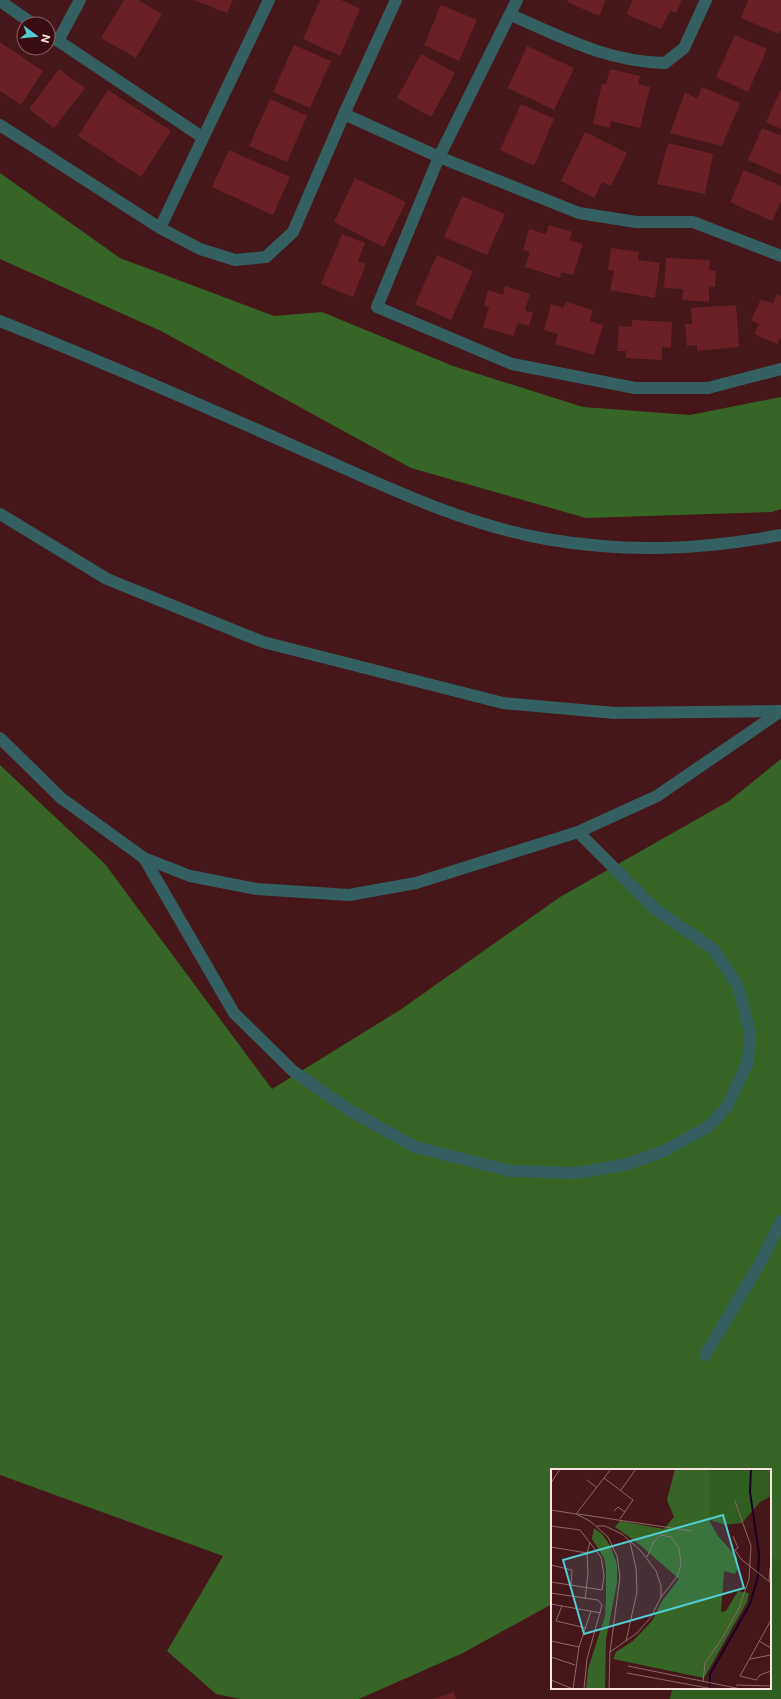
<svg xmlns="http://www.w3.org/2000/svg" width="781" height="1699" font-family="'Public Sans',sans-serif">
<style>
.green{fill:#305d20}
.forest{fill:#366526}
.building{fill:#6b2027}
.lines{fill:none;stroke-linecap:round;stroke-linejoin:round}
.minor{stroke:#356062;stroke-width:12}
.inset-river{fill:none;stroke:#1c0024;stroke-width:2}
.inset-road{fill:none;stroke:#8f686a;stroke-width:1}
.view{fill:#51ccd1;fill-opacity:0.15;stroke:#51ccd1;stroke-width:2}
.inset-edge{fill:none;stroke:#fde3e3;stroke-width:2}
</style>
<rect width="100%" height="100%" fill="#45161a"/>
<polygon class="green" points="781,1540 781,1699 670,1699 671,1693 674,1688 770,1688 770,1555"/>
<g class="forest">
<polygon points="0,173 120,258 274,316 322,312 453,366 583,407 690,415 781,397 781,509 772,512 586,518 411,468 161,331 0,259"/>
<polygon points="781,759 781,1560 770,1558 770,1470 552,1470 552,1604 463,1653 359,1699 241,1699 216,1694 167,1651 223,1556 0,1475 0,765 105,864 272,1089 400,1010 560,897 729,801"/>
</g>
<g class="building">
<polygon points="124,0 138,0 162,14 136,58 101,38"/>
<polygon points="194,0 233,0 227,13"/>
<polygon points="320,0 341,0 360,9 340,56 303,39"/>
<polygon points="568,0 606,0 599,16 567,2"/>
<polygon points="633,0 682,0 676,13 670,11 661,29 626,14"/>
<polygon points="748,0 781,0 781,30 779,34 741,18"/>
<polygon points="441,5 477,20 459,61 424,45"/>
<polygon points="735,35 767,49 748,92 716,77"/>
<polygon points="0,42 43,71 21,105 0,91"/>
<polygon points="294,45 331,61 310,108 273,92"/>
<polygon points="527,46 574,68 554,110 508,88"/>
<polygon points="421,54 455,73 431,117 397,98"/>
<polygon points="59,69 85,88 54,128 29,109"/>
<polygon points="610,69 640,76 638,84 650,87 640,128 611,121 610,128 593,124 602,83 606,84"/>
<polygon points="702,87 740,103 722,146 670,133 685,92 697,99"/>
<polygon points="781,89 781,129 766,122"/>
<polygon points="108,90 171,131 141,177 78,136"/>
<polygon points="270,99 307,116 287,162 249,146"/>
<polygon points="521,104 554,119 534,166 500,150"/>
<polygon points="762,128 781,136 781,175 748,160"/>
<polygon points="585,132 627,153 611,186 602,182 594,198 561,181"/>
<polygon points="668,143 713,154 705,194 657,184"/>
<polygon points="229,150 290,177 273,215 212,187"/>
<polygon points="744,170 781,186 781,201 772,221 730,202"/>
<polygon points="355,178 406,202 384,247 334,222"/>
<polygon points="462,196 505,214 487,255 444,237"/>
<polygon points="549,225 572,232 569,240 583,244 573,275 561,272 560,278 525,267 530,252 523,250 529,229 546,234"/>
<polygon points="342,234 365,243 358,261 366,264 353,297 321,284"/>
<polygon points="611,248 639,252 638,260 660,263 655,298 610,290 614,271 608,270"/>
<polygon points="437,255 473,271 451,320 415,304"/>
<polygon points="666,258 710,260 709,270 716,271 715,287 709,286 709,302 682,300 683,289 664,288"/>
<polygon points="505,286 530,294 525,310 533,313 529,326 518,323 513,336 483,327 489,307 484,305 488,290 503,295"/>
<polygon points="777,294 781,296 781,339 780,338 777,344 754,334 759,324 751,320 761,299 773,304"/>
<polygon points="566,302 593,310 590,321 603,325 594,355 555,344 558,334 544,330 551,304 563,308"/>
<polygon points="736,305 739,347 697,351 697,345 687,346 685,324 692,324 691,308"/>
<polygon points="632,320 672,322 671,348 662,347 662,360 626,358 626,351 617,351 619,326 632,327"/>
<polygon points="454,1692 456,1699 433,1699"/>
</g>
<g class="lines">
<g class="minor">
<polyline points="517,0 439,157 377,307 512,364 635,388 708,388 781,369"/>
<polyline points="0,1 33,24"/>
<path d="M511 15C561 37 608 62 665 63L684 48 706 0"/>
<polyline points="48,34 202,137"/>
<polyline points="58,41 80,0"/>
<polyline points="344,114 439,157 579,213 636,222 693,222 781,256"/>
<polyline points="0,125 160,228 200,249 235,260 266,257 293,232 344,114 396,0"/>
<polyline points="160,228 269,0"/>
<path d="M0 321C103 362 204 406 305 451 383 485 461 524 546 539 628 553 700 550 781 535"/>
<polyline points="0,514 107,579 263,642 503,703 615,713 780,711"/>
<polyline points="0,738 61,798 144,858 190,876 257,889 349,895 416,883 578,832 657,796 781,711"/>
<polyline points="144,858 234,1013 293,1071 349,1110 415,1147 510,1171 577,1173 628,1164 664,1151 709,1126 726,1108 748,1062 750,1033 738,986 713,949 655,909 578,832"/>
<polyline points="705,1355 759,1265 781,1221"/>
</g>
</g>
<g transform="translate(551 1469)">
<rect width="220" height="220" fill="#45161a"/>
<path d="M145 0H220V27L209 33 191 54 174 56 145 46Z" fill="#305d20"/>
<path d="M124 0H158L159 53 167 67 186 88 187 99 184 105 173 102 170 143 175 142 187 122 198 124 196 133 153 209 62 190 65 183 82 172 101 152 111 132 128 110 88 75 64 58 69 52 113 60 123 48 116 31ZM43 59 51 65 60 78 66 96V114L55 170 54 220H35L37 200 54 147 55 131V99L53 89 41 70Z" fill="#366526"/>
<path class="inset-river" d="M159 217V205L199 135 207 107 208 85 199 23 200 0"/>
<path class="inset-road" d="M53 9 82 31 69 50M36 11 46 19M0 14 9 0M70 21 85 0M0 41 25 45 39 52 57 68 66 87 69 108 59 183 58 220M63 42 67 38 74 43M25 45 60 0M27 45 141 62M0 57 29 61 50 88 53 107 51 121 0 113M46 57H54L71 65 90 82 105 102 110 117V128L100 148 86 164 59 183M182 67 187 79 184 81 190 90 220 114M0 78 36 84M96 88 103 72 110 66 120 68 128 79 130 95 126 108 110 128M0 96 21 101 20 117M218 112 219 99M0 124 47 131 51 136 36 190 33 220M34 130 37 105 36 84 39 73M0 135 50 144M11 137 5 152 35 159M220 151 189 207 205 211 209 206 220 202M0 172 28 178M75 172 86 123 85 99 79 73M208 172 220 179M0 188 24 196M199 190 220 186M77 197 190 220M76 204 162 220M0 211 22 220M152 213 154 194 172 168 188 139 198 110 200 77 184 32M185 216 220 217M22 220 28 178 40 142"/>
<path class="view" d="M172 46 193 119 33 165 12 91Z"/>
<rect width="220" height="220" class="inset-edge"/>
</g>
<g transform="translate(36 36) rotate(106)"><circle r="19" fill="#3a0c11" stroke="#886265"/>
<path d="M0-3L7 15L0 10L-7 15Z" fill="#51ccd1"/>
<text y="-6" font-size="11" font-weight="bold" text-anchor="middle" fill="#fde3e3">N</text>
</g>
</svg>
